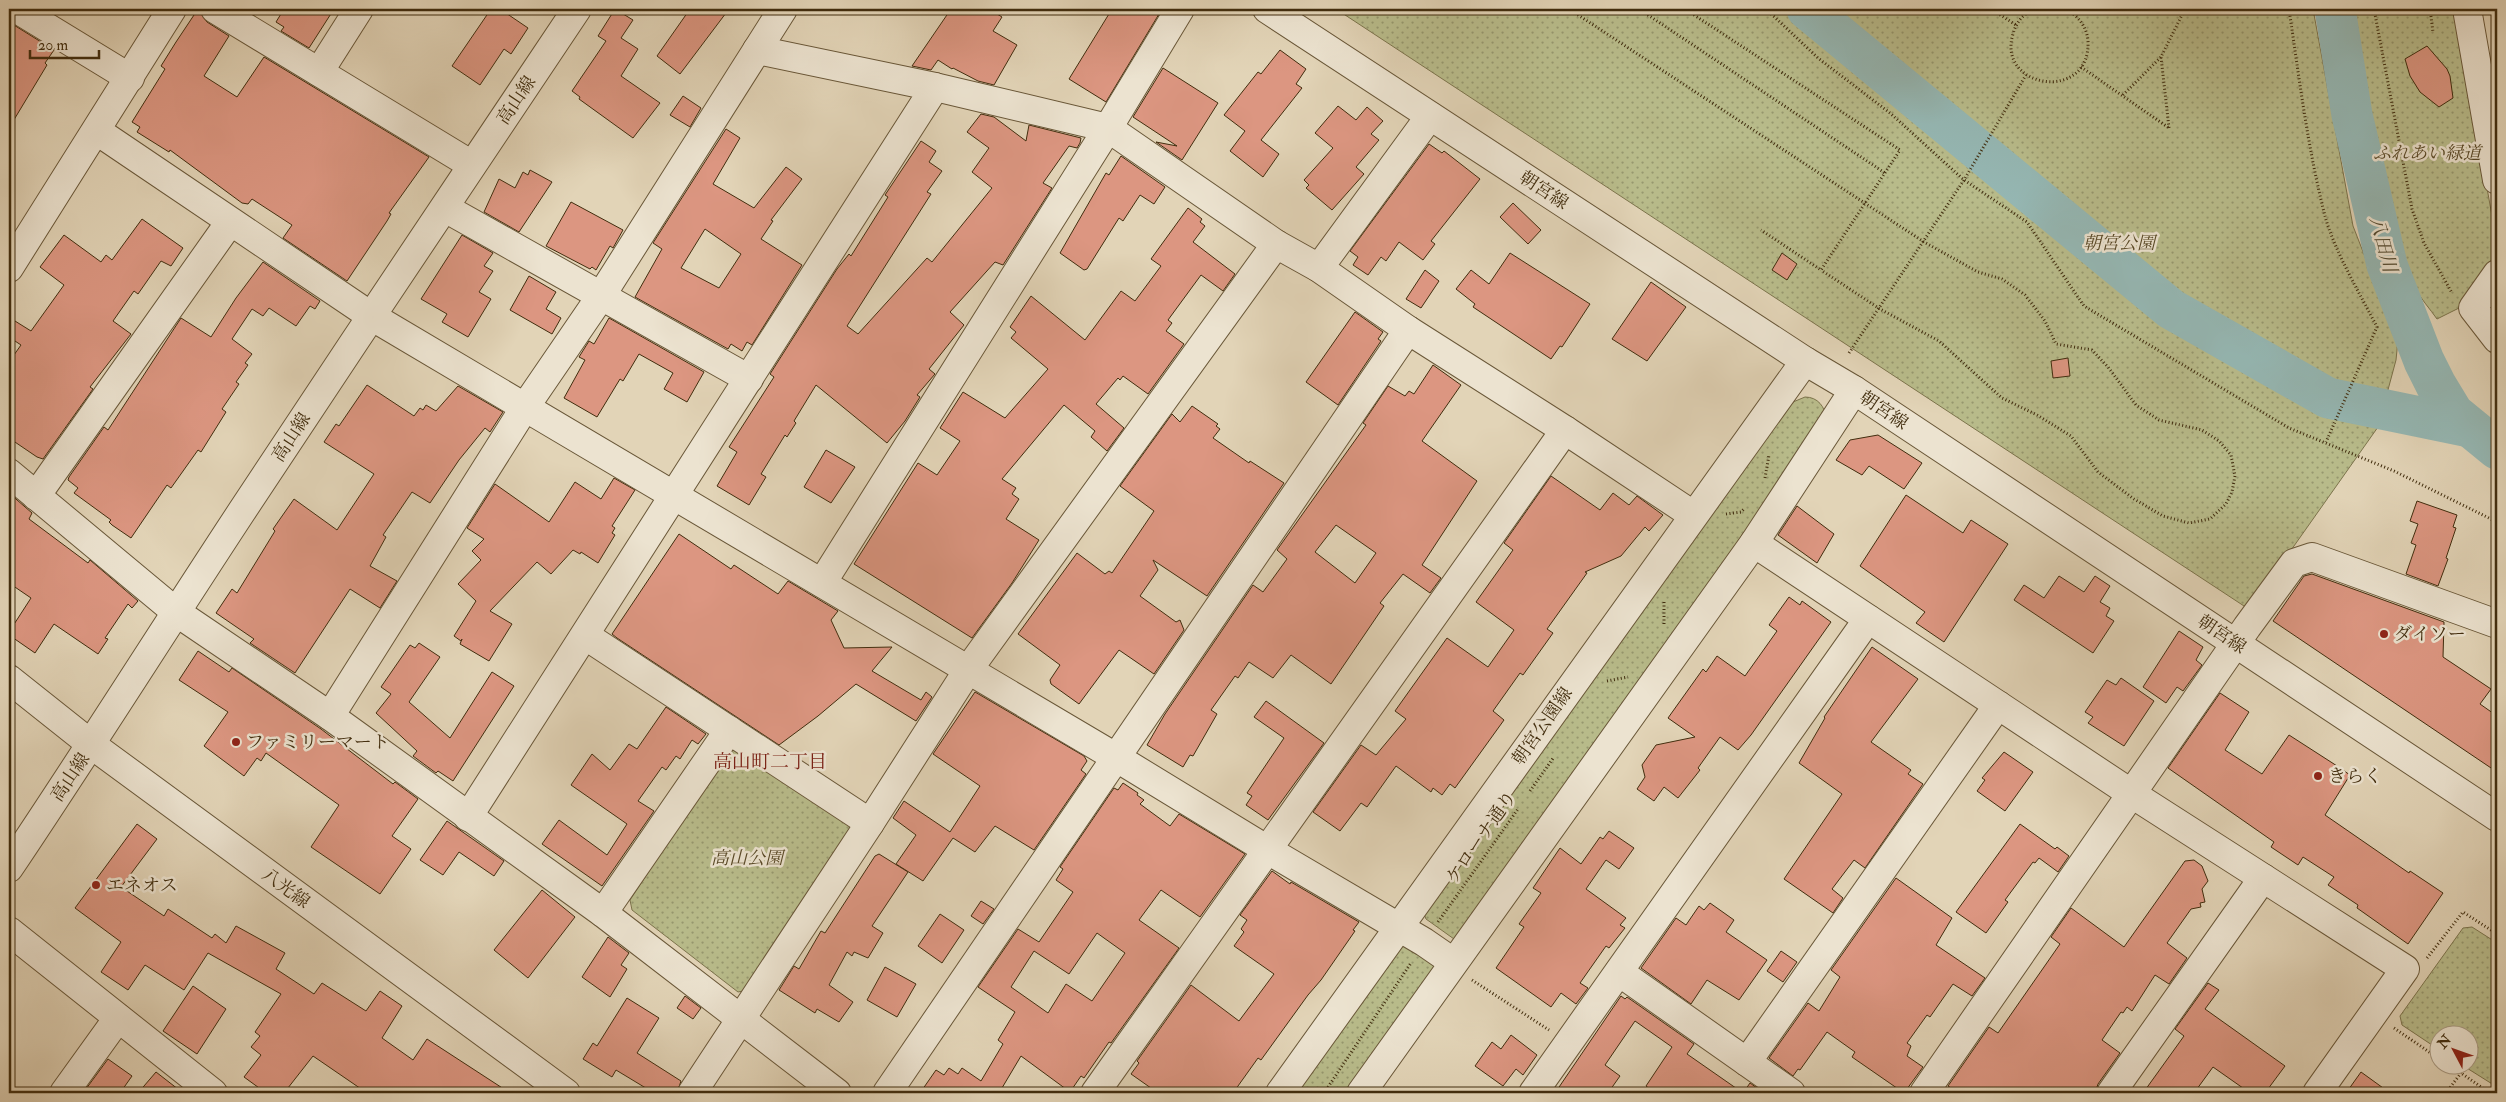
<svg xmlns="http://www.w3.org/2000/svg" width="2506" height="1102" font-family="'IM FELL Double Pica','Noto Serif JP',serif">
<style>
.park{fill:url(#park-dots);stroke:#7c744c}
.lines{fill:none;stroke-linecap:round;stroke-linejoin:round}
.river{stroke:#95b7b3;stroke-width:41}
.building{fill:#dc9681;stroke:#412d0e;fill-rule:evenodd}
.minor-casing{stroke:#695738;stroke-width:30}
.path{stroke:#412d0e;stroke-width:3;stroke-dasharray:1 2.5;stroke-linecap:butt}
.minor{stroke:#ece3d0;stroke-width:28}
.poi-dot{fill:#8f2418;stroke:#ece3d0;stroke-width:2}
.labels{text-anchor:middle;stroke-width:5;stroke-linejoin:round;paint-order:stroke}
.street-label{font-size:18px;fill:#412d0e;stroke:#ece3d0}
.park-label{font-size:18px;font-style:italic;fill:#594927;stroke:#ece3d0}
.poi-label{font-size:18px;fill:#412d0e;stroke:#ece3d0;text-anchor:start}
.water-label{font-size:19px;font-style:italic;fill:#52492f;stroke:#ece3d0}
.neighbourhood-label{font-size:19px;fill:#7a1f14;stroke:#ece3d0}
</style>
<defs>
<pattern id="park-dots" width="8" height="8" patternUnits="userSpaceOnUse" patternTransform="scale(1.25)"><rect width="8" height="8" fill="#b8bb8a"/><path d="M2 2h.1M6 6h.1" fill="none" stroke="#97986f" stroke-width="1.8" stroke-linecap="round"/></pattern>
</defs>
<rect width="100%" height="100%" fill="#e2d4b7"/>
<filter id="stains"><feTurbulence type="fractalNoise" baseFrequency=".004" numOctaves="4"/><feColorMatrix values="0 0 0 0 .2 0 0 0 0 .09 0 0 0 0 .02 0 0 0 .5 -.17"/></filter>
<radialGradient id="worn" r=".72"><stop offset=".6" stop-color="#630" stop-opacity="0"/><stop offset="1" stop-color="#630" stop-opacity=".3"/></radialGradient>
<g class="park">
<polygon points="1336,9 2313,9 2353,226 2369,267 2399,330 2396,360 2378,427 2253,604 2244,606"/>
<path d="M2350 9H2455L2497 244V255L2461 307 2437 319C2430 309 2421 299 2415 288 2370 209 2368 97 2350 9Z"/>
<path d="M1805 397C1818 397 1825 407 1826 418L1454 939 1426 919 1424 914 1793 402Z"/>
<polygon points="739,750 850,824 852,834 748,990 738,992 632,910 630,900 728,751"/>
<polygon points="2472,927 2497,943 2497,1087 2462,1065 2468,1064 2468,1034 2438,1034 2438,1049 2402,1025 2400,1016 2463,928"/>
<polygon points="1405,939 1442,962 1352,1093 1292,1093"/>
</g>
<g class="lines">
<g class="river">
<polyline points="1807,9 2171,309 2328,398 2469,427"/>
<polyline points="2335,9 2352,115 2387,265 2424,361 2436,385 2453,413 2497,449"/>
</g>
</g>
<g class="building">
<polygon points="198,9 207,22 229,36 204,76 237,97 264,57 429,157 389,213 391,214 387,221 347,281 283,238 292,225 252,199 248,204 242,203 170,150 169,152 137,132 140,127 132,122 165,69 161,66 176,42"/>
<polygon points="284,9 334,9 309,48 281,31 284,27 276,22"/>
<polygon points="491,9 500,9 528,28 511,54 504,49 480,85 452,66"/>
<polygon points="615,9 633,20 621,38 638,49 621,76 660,103 633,138 579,99 580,97 572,91 606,41 598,36"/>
<polygon points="690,9 729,9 680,74 657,56"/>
<polygon points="951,9 989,9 1002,17 993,31 1017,45 994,85 978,81 953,68 952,69 938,60 931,70 912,66"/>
<polygon points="1112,9 1162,9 1106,102 1069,79"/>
<polygon points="9,22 54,50 45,63 47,65 9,128"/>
<polygon points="2427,46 2447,69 2450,76 2453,98 2439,107 2420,92 2410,76 2405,59"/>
<polygon points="1280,50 1306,69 1296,84 1302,88 1261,140 1279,154 1263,177 1230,151 1245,131 1224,115 1258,72 1261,74"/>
<polygon points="1163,68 1218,103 1182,160 1156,142 1177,146 1133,117"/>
<polygon points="683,96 701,108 690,127 670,115"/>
<polygon points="1338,106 1356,120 1367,107 1383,121 1371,134 1379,140 1356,167 1364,174 1332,210 1306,188 1309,185 1304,180 1333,148 1315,133"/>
<polygon points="981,114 994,117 1026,141 1029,125 1081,138 1080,143 1077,148 1069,146 1043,183 1052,188 1003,265 995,262 950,312 964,325 929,369 935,374 917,395 920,397 905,421 887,443 816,385 794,421 796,423 787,437 785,435 761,474 766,477 749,505 717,486 737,452 729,447 774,377 770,374 837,269 849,254 851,256 888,197 885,195 921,141 936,151 929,162 942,171 927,192 931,194 847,326 858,334 927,258 932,262 992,188 972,172 989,148 967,132"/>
<path d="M726 129 740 138 713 184 754 208 786 167 802 179 771 220 773 221 761 239 802 265 752 345 747 342 742 351 731 344 728 349 635 297 662 249 653 243ZM705 229 741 254 719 288 681 268Z"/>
<polygon points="1429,144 1442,153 1444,151 1480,179 1431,241 1435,244 1423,260 1399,242 1386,261 1381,257 1368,275 1353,265 1358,257 1350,251"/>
<polygon points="1121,156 1165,187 1154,204 1140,195 1123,221 1119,218 1087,269 1084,270 1060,253 1106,173 1109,175"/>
<polygon points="530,170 552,182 519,232 484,212 499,179 515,188 523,172 528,175"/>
<polygon points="571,202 623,230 613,248 610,246 596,270 592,267 590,269 546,246"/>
<polygon points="1513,203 1541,230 1528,244 1500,217"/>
<polygon points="1188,208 1202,219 1200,222 1205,226 1193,242 1235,274 1223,291 1201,275 1168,320 1172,323 1166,331 1184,344 1148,394 1123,376 1120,380 1118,378 1096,404 1124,428 1107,451 1091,437 1095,431 1064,405 1002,479 1016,488 1012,494 1019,499 1006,519 1039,540 1012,583 972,638 854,564 918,463 937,475 960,441 940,428 963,392 1005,418 1048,369 1011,338 1016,332 1010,327 1031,296 1085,340 1121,291 1135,301 1161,266 1151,259"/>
<polygon points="142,219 183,248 171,266 161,261 138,294 134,291 113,321 131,334 90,387 93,389 43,459 37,457 9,438 9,362 21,345 9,337 9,330 15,321 31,331 64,285 40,267 64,235 101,262 106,255 112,260"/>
<polygon points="462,235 493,253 484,266 493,271 479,292 491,299 468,337 442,322 447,314 421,299"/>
<polygon points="1510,253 1590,304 1562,347 1560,346 1551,359 1473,307 1475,304 1456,289 1471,270 1489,284"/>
<polygon points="1782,253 1797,264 1787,280 1772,270"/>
<polygon points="263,262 320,301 315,309 310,306 296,326 269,308 263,316 252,309 232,339 252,354 245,363 248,365 236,382 239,384 222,409 226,412 201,452 198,450 171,488 167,485 131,538 112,525 109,522 111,520 74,493 78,488 68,480 69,477 104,427 108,430 181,318 211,337 236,298"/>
<polygon points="1425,270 1439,281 1421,308 1406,299"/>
<polygon points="529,276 556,292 546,309 561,318 552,334 510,310"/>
<polygon points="1651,282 1686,307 1647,361 1612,339"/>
<polygon points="1355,312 1383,332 1378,339 1381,341 1338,405 1306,382"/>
<polygon points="609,318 704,372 687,402 664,389 673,373 639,354 623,381 620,379 597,417 564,398 585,360 579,357 589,341 594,344"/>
<polygon points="2068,358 2070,376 2053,378 2051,361"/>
<path d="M1433 365 1461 385 1422 441 1477 481 1422 565 1441 578 1430 593 1403 574 1380 603 1384 606 1331 684 1291 655 1273 678 1249 662 1238 678 1235 676 1211 710 1217 714 1193 756 1190 755 1183 767 1147 745 1165 714 1253 585 1263 592 1287 559 1277 550 1366 425 1363 423 1388 386 1405 396 1409 391 1414 394ZM1336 525 1376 553 1355 583 1315 552Z"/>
<polygon points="367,385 414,416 420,408 423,410 426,405 436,411 458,386 503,412 490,432 485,428 459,460 430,503 412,492 383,535 386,537 370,566 397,581 380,608 350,589 295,673 250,643 254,639 216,613 232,589 237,593 275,531 273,529 294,499 337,530 374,474 324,442 336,424 339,426"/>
<polygon points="1192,406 1218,424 1216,426 1220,429 1213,438 1249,463 1250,461 1284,483 1207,596 1153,560 1158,570 1140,596 1176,622 1180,620 1184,630 1154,674 1119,650 1079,704 1051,684 1050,680 1060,665 1018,634 1077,553 1105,574 1109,571 1112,573 1154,511 1120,486 1172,414 1180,422"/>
<polygon points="1878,435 1922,463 1904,489 1869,466 1862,475 1836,460 1850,440"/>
<polygon points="826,450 855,467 831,503 804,487"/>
<polygon points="1551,476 1600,510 1613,493 1629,505 1637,496 1663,515 1649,531 1645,527 1621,556 1585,572 1587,573 1547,629 1553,633 1523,675 1520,673 1493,711 1504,720 1455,788 1450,784 1442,795 1433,788 1431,792 1396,766 1367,807 1361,803 1340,831 1313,812 1361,745 1376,755 1406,719 1395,711 1447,638 1488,667 1514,630 1476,602 1513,550 1504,543"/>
<polygon points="614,478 635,490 612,526 615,528 612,533 615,535 598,563 581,552 580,554 573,550 551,574 537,562 490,611 512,624 489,661 460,644 462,639 461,641 454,636 476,601 458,584 481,560 472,551 484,539 467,528 495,484 549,522 575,482 601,499"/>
<polygon points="9,493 32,513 29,519 88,563 90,560 138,601 132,608 128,604 105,638 108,639 98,654 54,624 35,653 9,635 9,632 31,598 9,583"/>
<polygon points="1906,495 1963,533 1971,520 2008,544 1944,642 1916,623 1925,612 1860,566"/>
<polygon points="2417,501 2457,515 2453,527 2456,528 2446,558 2448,559 2438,586 2406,574 2416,545 2411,543 2418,524 2410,521"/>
<polygon points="1797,506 1834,534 1817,563 1778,535"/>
<polygon points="679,534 731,569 734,565 778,594 788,581 838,611 831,620 844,648 892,647 872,671 921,700 926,692 932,697 916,721 856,684 818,716 779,745 617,638 612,634"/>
<polygon points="2312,574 2444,622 2443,657 2491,689 2480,704 2497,716 2497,772 2273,621 2304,576"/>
<polygon points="2059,576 2084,592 2095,576 2110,586 2100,602 2110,608 2106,616 2114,621 2093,653 2014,600 2024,585 2044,598"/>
<polygon points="1789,597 1800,605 1802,601 1831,622 1751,735 1738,750 1720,737 1698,768 1700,770 1678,798 1664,787 1654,801 1637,789 1645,777 1642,765 1656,745 1695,737 1668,718 1703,669 1706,672 1717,656 1745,676 1777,631 1769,625"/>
<polygon points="2179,631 2203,647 2196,660 2202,665 2183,691 2177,687 2166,703 2143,687"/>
<polygon points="419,643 440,657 409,702 450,738 492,672 514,686 453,781 438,771 436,773 413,756 417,751 376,713 391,694 381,687 410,645 415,648"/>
<polygon points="1872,647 1918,679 1871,742 1911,770 1908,774 1923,784 1865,868 1854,860 1832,889 1843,898 1833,913 1784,879 1842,794 1799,763 1825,718 1824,717"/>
<polygon points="198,651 229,672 232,668 321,729 393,784 395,782 418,799 392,836 411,849 380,894 311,847 339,805 266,753 261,761 257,758 244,776 204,746 228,712 179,680"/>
<polygon points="2121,678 2154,701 2124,746 2088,723 2093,717 2085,712 2107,680 2116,685"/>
<polygon points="975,692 1084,756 1087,761 1081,770 1086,774 1034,850 995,826 975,852 953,838 923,881 896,864 916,835 893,818 904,801 950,832 980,786 933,754"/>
<polygon points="2220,693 2249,712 2225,750 2262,774 2289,735 2334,764 2350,775 2325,815 2409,873 2410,871 2443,893 2408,944 2357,908 2358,905 2328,885 2334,877 2303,857 2298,865 2271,847 2274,842 2168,768"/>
<polygon points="1266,701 1324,743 1268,820 1246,805 1252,796 1247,793 1284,738 1254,717"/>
<polygon points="666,707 706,734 698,744 692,740 680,759 676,756 666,770 662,767 638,801 654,811 602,886 542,844 559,820 607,855 627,824 571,785 592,754 610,770 629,744 637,749"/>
<polygon points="2004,752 2033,772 2005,811 1977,791 1985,780 1982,778"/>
<path d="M1123 783 1138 793 1137 795 1144 800 1140 804 1170 826 1179 814 1245 854 1200 917 1161 890 1139 920 1179 948 1111 1043 1109 1042 1084 1078 1081 1076 1070 1092 1021 1056 999 1093H920L936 1070 944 1075 949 1068 958 1074 962 1068 981 1081 1003 1044 998 1040 1015 1012 978 987 1018 929 1039 942 1073 892 1056 880 1063 869 1060 867 1114 788 1118 790ZM1097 933 1125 953 1092 1001 1066 984 1048 1013 1011 987 1034 951 1069 974Z"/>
<polygon points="447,821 504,861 494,876 459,852 443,875 420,860"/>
<polygon points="137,824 157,839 121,887 164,916 168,909 212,938 215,934 226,943 236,926 285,953 276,969 314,994 322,983 366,1011 380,991 402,1006 382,1038 413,1060 427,1039 510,1093 367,1093 313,1056 284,1093 266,1093 244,1077 261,1055 251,1047 260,1036 255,1032 281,994 208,953 184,990 145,965 128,990 101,972 121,942 75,908"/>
<polygon points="2020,824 2055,849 2057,847 2069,856 2058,872 2039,858 2035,863 2033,862 2005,900 2008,902 1986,933 1956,912"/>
<polygon points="1609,831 1634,848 1619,869 1606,860 1586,889 1626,918 1620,925 1625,928 1609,948 1606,946 1580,983 1588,988 1576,1004 1561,993 1551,1007 1496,968 1524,927 1519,924 1541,893 1533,888 1560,848 1581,864 1600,837 1603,839"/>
<polygon points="879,854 908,872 872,926 883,933 868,958 854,952 852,956 847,952 829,985 853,1002 839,1022 817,1009 815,1013 779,990 794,966 799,969 821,931 825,933 875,856"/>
<polygon points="2194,860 2202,866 2208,881 2202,889 2205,902 2200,903 2201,907 2191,909 2167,943 2187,958 2169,984 2155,975 2132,1011 2127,1007 2123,1013 2121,1012 2102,1040 2120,1053 2098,1084 2095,1093 1959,1093 1948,1086 1989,1027 1998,1033 2060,944 2051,937 2071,908 2124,947 2185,861"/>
<polygon points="1272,871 1290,884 1291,882 1359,922 1353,930 1355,931 1321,980 1308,995 1261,1060 1258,1058 1233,1093 1158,1093 1131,1074 1139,1063 1137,1061 1191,985 1239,1021 1274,974 1234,946 1244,932 1241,929 1247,920 1240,915"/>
<polygon points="1896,878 1952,918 1936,945 1985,978 1972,996 1953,984 1930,1017 1927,1015 1907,1043 1911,1046 1907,1056 1923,1067 1904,1093 1852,1057 1855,1052 1827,1032 1800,1070 1798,1069 1793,1076 1769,1058 1808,1003 1819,1011 1840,977 1831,970"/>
<polygon points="542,890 575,917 528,978 494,950"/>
<polygon points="981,901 994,909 983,924 971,916"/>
<polygon points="1710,903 1734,920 1726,932 1767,960 1739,1000 1707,980 1691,1004 1641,968 1676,918 1686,925 1699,906 1704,910"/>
<polygon points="940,914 964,930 942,963 918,946"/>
<polygon points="608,937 629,953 621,965 627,969 610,997 582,977"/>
<polygon points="1781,951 1797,962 1783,982 1767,971"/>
<polygon points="885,967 916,984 897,1017 867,1000"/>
<polygon points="2208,983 2219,990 2205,1009 2285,1066 2265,1093 2250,1093 2213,1067 2194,1093 2143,1093 2184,1036 2175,1029"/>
<polygon points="193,986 226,1009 197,1054 163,1031"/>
<polygon points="685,996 701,1008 693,1019 677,1008"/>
<polygon points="1621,996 1625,999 1627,997 1694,1044 1687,1054 1743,1093 1750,1083 1764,1093 1655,1093 1646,1086 1672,1047 1635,1021 1605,1065 1620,1076 1608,1093 1555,1093"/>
<polygon points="627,998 659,1018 637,1053 681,1081 677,1093 654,1093 616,1070 612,1077 583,1059 593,1043 597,1046"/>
<polygon points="1511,1035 1537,1055 1523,1075 1516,1069 1503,1086 1475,1066 1492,1042 1501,1049"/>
<polygon points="108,1059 132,1076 120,1093 83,1093"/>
<polygon points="156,1072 183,1093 138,1093"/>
<polygon points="2361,1072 2390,1093 2346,1093"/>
</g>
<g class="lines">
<g class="minor-casing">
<g id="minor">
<polyline points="17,9 130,78"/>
<polyline points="215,9 472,165"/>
<polyline points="1267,9 1805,361 1854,390 2497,817"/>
<polyline points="2467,9 2497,180"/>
<polyline points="757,50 935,87 1108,128 1276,244 1319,268 1408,330 1565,430 1693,515"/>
<polyline points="319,72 359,9"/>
<polyline points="97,131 371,316 1117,758 1266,849 1424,942 1453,962"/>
<polyline points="445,208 749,379"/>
<polyline points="9,268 172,9"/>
<polyline points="1319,268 1430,116"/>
<polyline points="2497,274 2473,308 2497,339"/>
<polyline points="9,473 176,612 330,716 603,913 837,1093"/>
<polyline points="36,496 230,222"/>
<polyline points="1754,543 2132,794 2405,969 2317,1093"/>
<polyline points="822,583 1108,128 1180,9"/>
<polyline points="586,636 870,823"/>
<polyline points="9,679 92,745 566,1093"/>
<polyline points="330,716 525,407 601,296 783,9"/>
<polyline points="468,817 935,87"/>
<path d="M9 868C89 749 165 628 244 508 354 341 466 175 577 9"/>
<polyline points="603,913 729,730"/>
<polyline points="9,931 213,1093"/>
<polyline points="1619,972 1791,1093"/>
<polyline points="1747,1062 1998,705"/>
<polyline points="64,1093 118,1018"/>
<polyline points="692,1093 870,823 968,670 1276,244"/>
<polyline points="887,1093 1408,330"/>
<polyline points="1095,1093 1565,430"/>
<polyline points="1280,1093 1805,361"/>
<polyline points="1361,1093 1754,543 1854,390"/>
<polyline points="1533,1093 1868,619"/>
<polyline points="1924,1093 2247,627 2294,563 2312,557 2497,624"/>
<polyline points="2111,1093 2263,878"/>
</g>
</g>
<g class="path">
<polyline points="1569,9 1924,242 1978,272 2002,279 2025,295 2045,321 2056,344 2092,350 2108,367 2136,405 2159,420 2202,430 2219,441 2231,455 2235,476 2232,492 2226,504 2210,519 2189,523 2163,516 2134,499 2098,472 2071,436 2037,415 2002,398 1939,341 1880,309 1821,270"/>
<polyline points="1639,9 1885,173"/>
<polyline points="1685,9 1900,150 1821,270 1761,230"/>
<polyline points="1766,9 1818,58 1890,113 1964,180 2027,222 2084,306 2289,428 2394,471 2497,522"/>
<polyline points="1991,9 2016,25"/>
<path d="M2035 9C2024 13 2016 22 2013 34 1996 89 2091 103 2088 41 2087 27 2078 15 2065 9"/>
<path d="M2289 9C2299 77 2308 150 2325 216 2334 250 2360 294 2377 327L2326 442"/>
<polyline points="2374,9 2412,209 2424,243 2452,293"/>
<polyline points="2430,9 2433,32"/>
<polyline points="2081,67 2169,128"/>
<polyline points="2123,95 2161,57"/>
<polyline points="2169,128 2161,57 2185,9"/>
<polyline points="1849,353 1964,180 2026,75"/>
<polyline points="1765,478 1769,455"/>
<polyline points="1726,514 1741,512 1744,509"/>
<polyline points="1664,624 1664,600"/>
<polyline points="1607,681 1628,677"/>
<polyline points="1530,791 1554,757"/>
<polyline points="1438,922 1518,809"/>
<polyline points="2427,958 2463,912 2497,934"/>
<polyline points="1472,980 1549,1030"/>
<polyline points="2394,1028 2438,1058"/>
<polyline points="2448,1064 2490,1093"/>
<polyline points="1324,1093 1411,963"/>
<polyline points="2446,1093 2461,1073"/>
</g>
<use href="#minor" class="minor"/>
</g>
<g class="poi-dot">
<circle cx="2384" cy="634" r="5"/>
<circle cx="236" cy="742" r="5"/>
<circle cx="2318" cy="776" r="5"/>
<circle cx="96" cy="885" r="5"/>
</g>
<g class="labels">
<g class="street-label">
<text transform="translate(516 100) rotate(-56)" y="6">高山線</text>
<text transform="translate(1544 190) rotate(33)" y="6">朝宮線</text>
<text transform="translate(1884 410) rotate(34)" y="6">朝宮線</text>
<text transform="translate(291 437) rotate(-57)" y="6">高山線</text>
<text transform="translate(2222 634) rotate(34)" y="6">朝宮線</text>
<text transform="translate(1542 726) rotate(-55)" y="6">朝宮公園線</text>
<text transform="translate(70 777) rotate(-56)" y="6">高山線</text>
<text transform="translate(1481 837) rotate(-55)" y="6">ケローナ通り</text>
<text transform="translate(286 888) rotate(36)" y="6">八光線</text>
</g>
<g class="park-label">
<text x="2427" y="159">ふれあい緑道</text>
<text x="2119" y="249">朝宮公園</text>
<text x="747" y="864">高山公園</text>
</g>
<g class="poi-label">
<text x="2394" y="640">ダイソー</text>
<text x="246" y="748">ファミリーマート</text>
<text x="2328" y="782">きらく</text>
<text x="106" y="891">エネオス</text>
</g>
<g class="water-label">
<text transform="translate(2384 244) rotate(75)" y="7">八田川</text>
</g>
<g class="neighbourhood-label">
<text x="770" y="768">高山町二丁目</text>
</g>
</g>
<rect width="2506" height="1102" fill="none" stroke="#e2d4b7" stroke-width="30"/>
<rect x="10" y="10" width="2486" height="1082" fill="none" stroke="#412d0e" stroke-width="2.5"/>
<rect x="15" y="15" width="2476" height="1072" fill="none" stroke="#412d0e"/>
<g transform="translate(2454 1050) rotate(311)"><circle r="24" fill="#ece3d0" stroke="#a89a82"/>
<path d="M0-4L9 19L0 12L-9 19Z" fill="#8f2418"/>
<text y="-8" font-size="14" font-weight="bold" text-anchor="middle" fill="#412d0e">N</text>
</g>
<path d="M30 50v8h69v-8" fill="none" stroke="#412d0e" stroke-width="2.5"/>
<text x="38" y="50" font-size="15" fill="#412d0e" stroke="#ece3d0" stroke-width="4" paint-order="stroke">20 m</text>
<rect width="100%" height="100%" filter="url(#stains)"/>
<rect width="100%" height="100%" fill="url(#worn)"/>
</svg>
